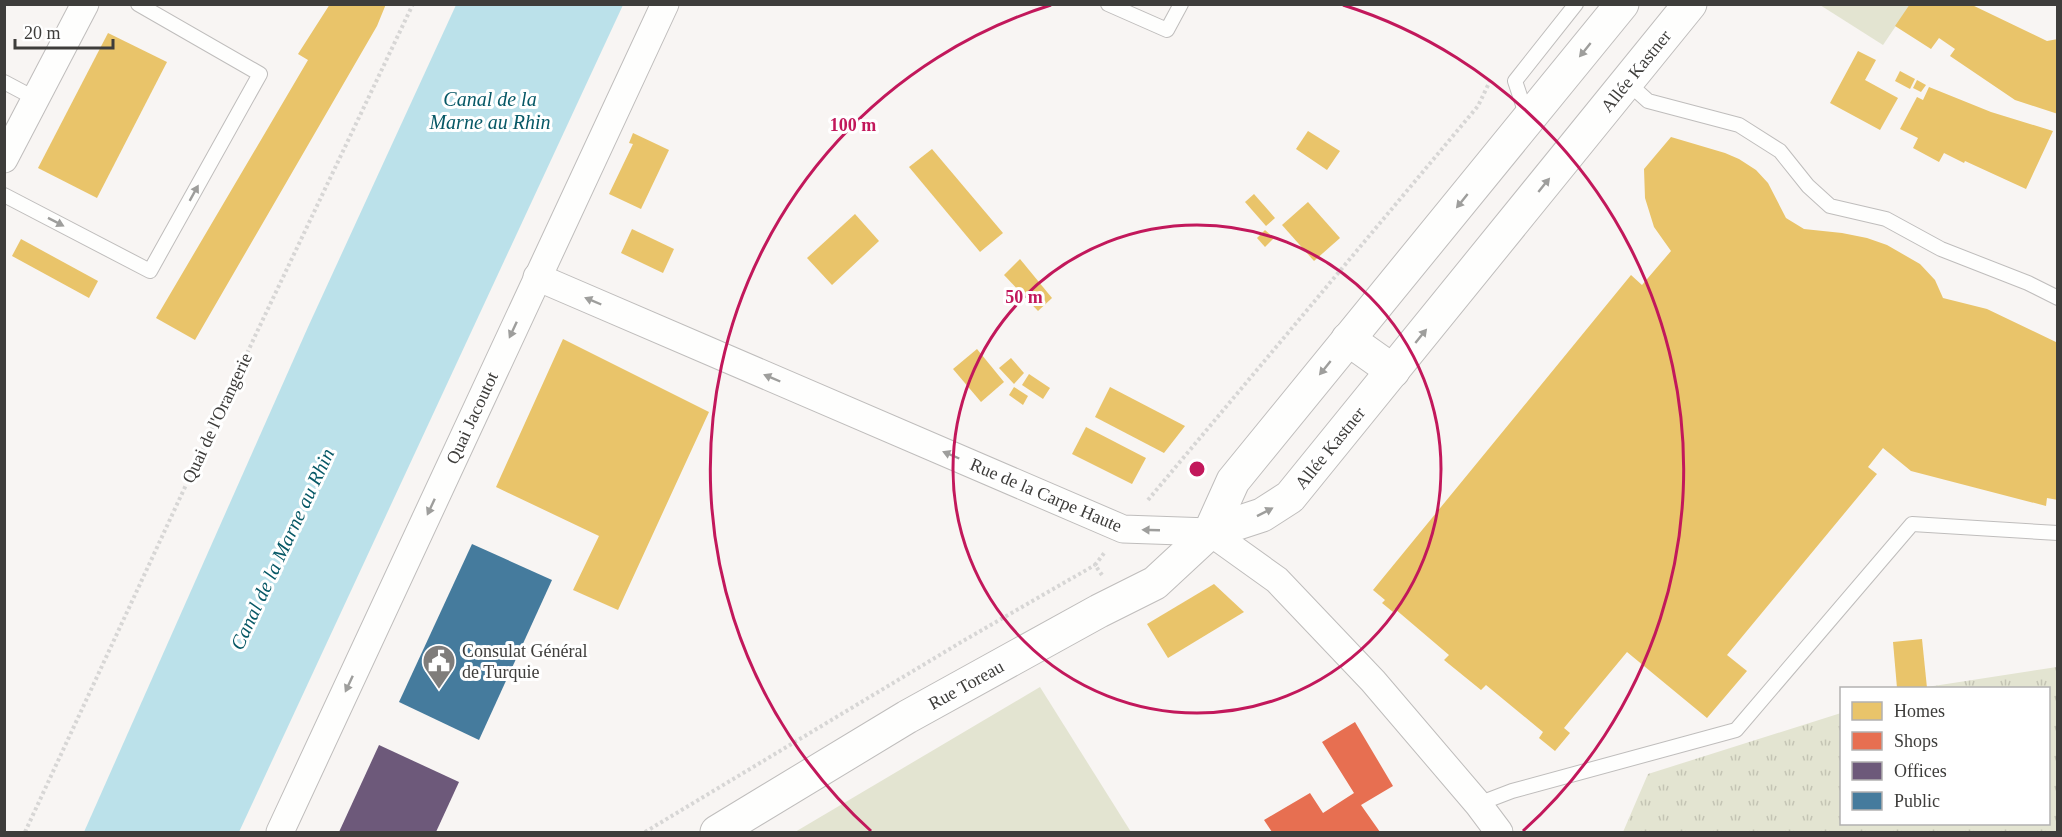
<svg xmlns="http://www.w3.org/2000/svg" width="2062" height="837" font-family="Georgia,serif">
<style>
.grass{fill:url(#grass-tufts)}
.green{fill:#e3e4d1}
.water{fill:#bbe1ea}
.homes{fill:#e9c46a}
.shops{fill:#e76f51}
.offices{fill:#6d597a}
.public{fill:#457b9d}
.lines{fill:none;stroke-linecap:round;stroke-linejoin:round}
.service-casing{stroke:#bfbdbc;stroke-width:16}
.minor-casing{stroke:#bfbdbc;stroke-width:29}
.secondary-casing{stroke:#bfbdbc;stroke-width:35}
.path{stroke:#d7d6d5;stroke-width:4;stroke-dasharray:3 3;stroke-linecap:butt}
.service{stroke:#fefefd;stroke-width:14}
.minor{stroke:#fefefd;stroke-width:27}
.secondary{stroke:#fefefd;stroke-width:33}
.oneway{fill:#9e9e9c}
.ring{fill:none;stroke:#c2185b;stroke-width:3}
.labels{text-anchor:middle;stroke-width:6;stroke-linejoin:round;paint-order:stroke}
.street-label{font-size:18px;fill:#3e3d3b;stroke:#fff}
.poi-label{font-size:18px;fill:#3e3d3b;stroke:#fff;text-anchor:start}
.water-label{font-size:20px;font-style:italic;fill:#075866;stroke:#fff}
.centre{fill:#c2185b;stroke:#fff;stroke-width:3}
.ring-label{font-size:18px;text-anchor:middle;font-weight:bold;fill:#c2185b;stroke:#fff;stroke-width:6;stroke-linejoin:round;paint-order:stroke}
</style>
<defs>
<pattern id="grass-tufts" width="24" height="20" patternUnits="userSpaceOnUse" patternTransform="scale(1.5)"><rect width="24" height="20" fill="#e3e4d1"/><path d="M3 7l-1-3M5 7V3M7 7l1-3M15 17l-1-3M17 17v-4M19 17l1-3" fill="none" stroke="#c4c4b4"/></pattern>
</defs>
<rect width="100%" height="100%" fill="#f8f5f3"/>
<polygon class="grass" points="2057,667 2057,832 1623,832 1648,774 1841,713 1842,824 2048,824 2048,688 1927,687"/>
<g class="green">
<polygon points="1820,5 1910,5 1883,45"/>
<polygon points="1040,687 1131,832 795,832"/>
</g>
<polygon class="water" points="456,5 623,5 239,832 84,832 308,327"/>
<g class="homes">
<polygon points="330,4 386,4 377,26 195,340 156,318 308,60 298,54"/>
<polygon points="1910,4 1970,4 2047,41 2058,39 2058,114 2015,100 1950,56 1955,49 1939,38 1931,49 1895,26"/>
<polygon points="108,33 167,62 97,198 38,168"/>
<polygon points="1858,51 1876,60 1865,80 1898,98 1880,130 1830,103"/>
<polygon points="1900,71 1915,79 1910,89 1895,81"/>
<polygon points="1917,80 1926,85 1921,92 1913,88"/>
<polygon points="1929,87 1991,112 2053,131 2026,189 1965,161 1964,163 1944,153 1939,162 1913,148 1918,138 1900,129 1917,97 1923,100"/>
<polygon points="1308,131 1340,151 1327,170 1296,149"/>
<polygon points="633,133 669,150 641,209 609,194 633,144 629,143"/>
<polygon points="1671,137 1725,153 1739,159 1756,170 1768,183 1786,218 1804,229 1842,233 1867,238 1887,245 1920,264 1935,280 1943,298 1987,309 2058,343 2058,500 2047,498 2046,506 1911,471 1883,448 1868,467 1877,474 1727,655 1747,671 1707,718 1627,652 1564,728 1570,733 1555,751 1539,738 1543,732 1486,685 1481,690 1444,660 1449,655 1395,609 1393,612 1382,603 1385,600 1373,590 1631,275 1642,285 1671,251 1654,227 1645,198 1644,169"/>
<polygon points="932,149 1003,233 980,252 909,167"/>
<polygon points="1254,194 1275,218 1266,226 1245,202"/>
<polygon points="1308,202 1340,238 1314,261 1282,225"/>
<polygon points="855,214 879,241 832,285 807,258"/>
<polygon points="632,229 674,249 663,273 621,253"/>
<polygon points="1265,230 1274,238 1265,247 1257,238"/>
<polygon points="21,239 98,281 89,298 12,256"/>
<polygon points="1020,259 1052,298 1038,311 1004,275"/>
<polygon points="563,339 709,412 618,610 573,590 599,536 496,487"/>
<polygon points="977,349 1004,382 981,402 953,369"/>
<polygon points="1011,358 1024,373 1014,384 999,368"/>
<polygon points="1029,374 1050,388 1043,399 1022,385"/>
<polygon points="1014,387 1028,396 1023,405 1009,395"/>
<polygon points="1110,387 1185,426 1164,453 1095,417"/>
<polygon points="1086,427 1146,458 1132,484 1072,454"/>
<polygon points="1214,584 1244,612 1168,658 1147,624"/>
<polygon points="1922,639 1927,688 1897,688 1893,642"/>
</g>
<polygon class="shops" points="1355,722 1393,786 1361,805 1380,832 1272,832 1264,820 1310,793 1323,813 1354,793 1322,742"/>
<polygon class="offices" points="379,745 459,782 436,832 339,832"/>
<polygon class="public" points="472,544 552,580 479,740 399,702"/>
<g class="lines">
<g class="service-casing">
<g id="service">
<polyline points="1108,4 1167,30 1181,4"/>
<polyline points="4,82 36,99"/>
<polyline points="1627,82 1648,101 1739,125 1780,151 1808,186 1830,206 1886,219 1941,249 2028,283 2058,298"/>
<polyline points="1527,117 1515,81 1576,4"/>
<polyline points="4,195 150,271 260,74 138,4"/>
<polyline points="1478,804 1512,791 1736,730 1912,524 2058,533"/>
</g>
</g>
<g class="minor-casing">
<g id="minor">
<polyline points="4,159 85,4"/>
<polyline points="537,277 1123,529 1210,532 1277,580 1373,681 1478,804 1499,832"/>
<polyline points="280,832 665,4"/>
</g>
</g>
<g class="secondary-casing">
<g id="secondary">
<polyline points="1348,339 1393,371"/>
<polyline points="1210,532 1262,515 1290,497 1690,4"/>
<polyline points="717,832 907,717 1099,611 1155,583 1210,532 1233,481 1622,4"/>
</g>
</g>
<g class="path">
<polyline points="1148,500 1478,106 1490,81"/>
<polyline points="1102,575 1095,565 1105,552"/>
<polyline points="25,832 256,334 413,4"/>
<polyline points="645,832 963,641 1095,565"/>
</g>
<use href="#service" class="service"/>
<use href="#minor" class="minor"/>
<use href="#secondary" class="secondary"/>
</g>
<defs><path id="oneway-solid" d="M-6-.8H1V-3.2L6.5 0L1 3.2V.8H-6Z" transform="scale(1.5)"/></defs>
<g class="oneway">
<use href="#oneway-solid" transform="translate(1585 50) rotate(129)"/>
<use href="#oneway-solid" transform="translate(1544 185) rotate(-51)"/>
<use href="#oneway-solid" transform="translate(194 193) rotate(-61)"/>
<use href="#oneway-solid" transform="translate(1462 201) rotate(129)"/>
<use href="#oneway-solid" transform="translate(56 222) rotate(27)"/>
<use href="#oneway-solid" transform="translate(593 301) rotate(-157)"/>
<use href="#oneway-solid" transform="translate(513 330) rotate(115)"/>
<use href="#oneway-solid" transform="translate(1421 336) rotate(-51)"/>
<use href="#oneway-solid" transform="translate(1325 368) rotate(129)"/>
<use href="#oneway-solid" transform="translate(772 378) rotate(-157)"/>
<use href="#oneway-solid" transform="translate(951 455) rotate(-157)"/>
<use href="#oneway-solid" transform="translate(431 507) rotate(115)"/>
<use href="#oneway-solid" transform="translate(1265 512) rotate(-27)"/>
<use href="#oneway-solid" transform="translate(1151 530) rotate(-178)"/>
<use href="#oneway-solid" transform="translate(349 684) rotate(115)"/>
</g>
<g class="ring">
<circle cx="1197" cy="469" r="244"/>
<path d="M871 831A487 487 0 0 1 1051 5M1343 5A487 487 0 0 1 1523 831"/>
</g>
<defs>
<g id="civic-pin" transform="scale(1.725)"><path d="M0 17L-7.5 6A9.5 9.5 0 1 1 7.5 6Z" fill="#7f7d7b" stroke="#fff"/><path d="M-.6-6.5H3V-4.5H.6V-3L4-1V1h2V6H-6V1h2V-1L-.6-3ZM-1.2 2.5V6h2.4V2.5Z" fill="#fff"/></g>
</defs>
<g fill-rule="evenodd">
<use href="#civic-pin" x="439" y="661"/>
</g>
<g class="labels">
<g class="street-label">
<text transform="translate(1636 71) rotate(-51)" y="6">Allée Kastner</text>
<text transform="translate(217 418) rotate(-65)" y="6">Quai de l'Orangerie</text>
<text transform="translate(472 418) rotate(-65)" y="6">Quai Jacoutot</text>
<text transform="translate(1330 448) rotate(-51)" y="6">Allée Kastner</text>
<text transform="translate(1046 495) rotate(23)" y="6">Rue de la Carpe Haute</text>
<text transform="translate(966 685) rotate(-29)" y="6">Rue Toreau</text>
</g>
<g class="poi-label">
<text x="462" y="657">Consulat Général<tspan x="462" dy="21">de Turquie</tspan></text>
</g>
<g class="water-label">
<text x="490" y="106">Canal de la<tspan x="490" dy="23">Marne au Rhin</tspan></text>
<text transform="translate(282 549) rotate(-65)" y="7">Canal de la Marne au Rhin</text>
</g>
</g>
<circle cx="1197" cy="469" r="9" class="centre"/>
<g class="ring-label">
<text x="853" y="131">100 m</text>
<text x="1024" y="303">50 m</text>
</g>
<rect width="2062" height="837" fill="none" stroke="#3e3d3b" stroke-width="12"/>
<rect x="1840" y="687" width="210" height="138" fill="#ffffff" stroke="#b2b1b1" stroke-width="1.5"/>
<rect x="1852" y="702" width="30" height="18" fill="#e9c46a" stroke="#b2b1b1" stroke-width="1.5"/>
<text x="1894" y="717" font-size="18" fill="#3e3d3b">Homes</text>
<rect x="1852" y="732" width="30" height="18" fill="#e76f51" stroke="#b2b1b1" stroke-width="1.5"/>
<text x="1894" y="747" font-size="18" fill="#3e3d3b">Shops</text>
<rect x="1852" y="762" width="30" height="18" fill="#6d597a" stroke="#b2b1b1" stroke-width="1.5"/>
<text x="1894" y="777" font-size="18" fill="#3e3d3b">Offices</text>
<rect x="1852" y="792" width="30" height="18" fill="#457b9d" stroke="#b2b1b1" stroke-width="1.5"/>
<text x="1894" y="807" font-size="18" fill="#3e3d3b">Public</text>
<path d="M15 39v9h98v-9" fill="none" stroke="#3e3d3b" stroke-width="3"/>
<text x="24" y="39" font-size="18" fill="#3e3d3b" stroke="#ffffff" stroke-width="4.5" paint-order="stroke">20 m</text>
</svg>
